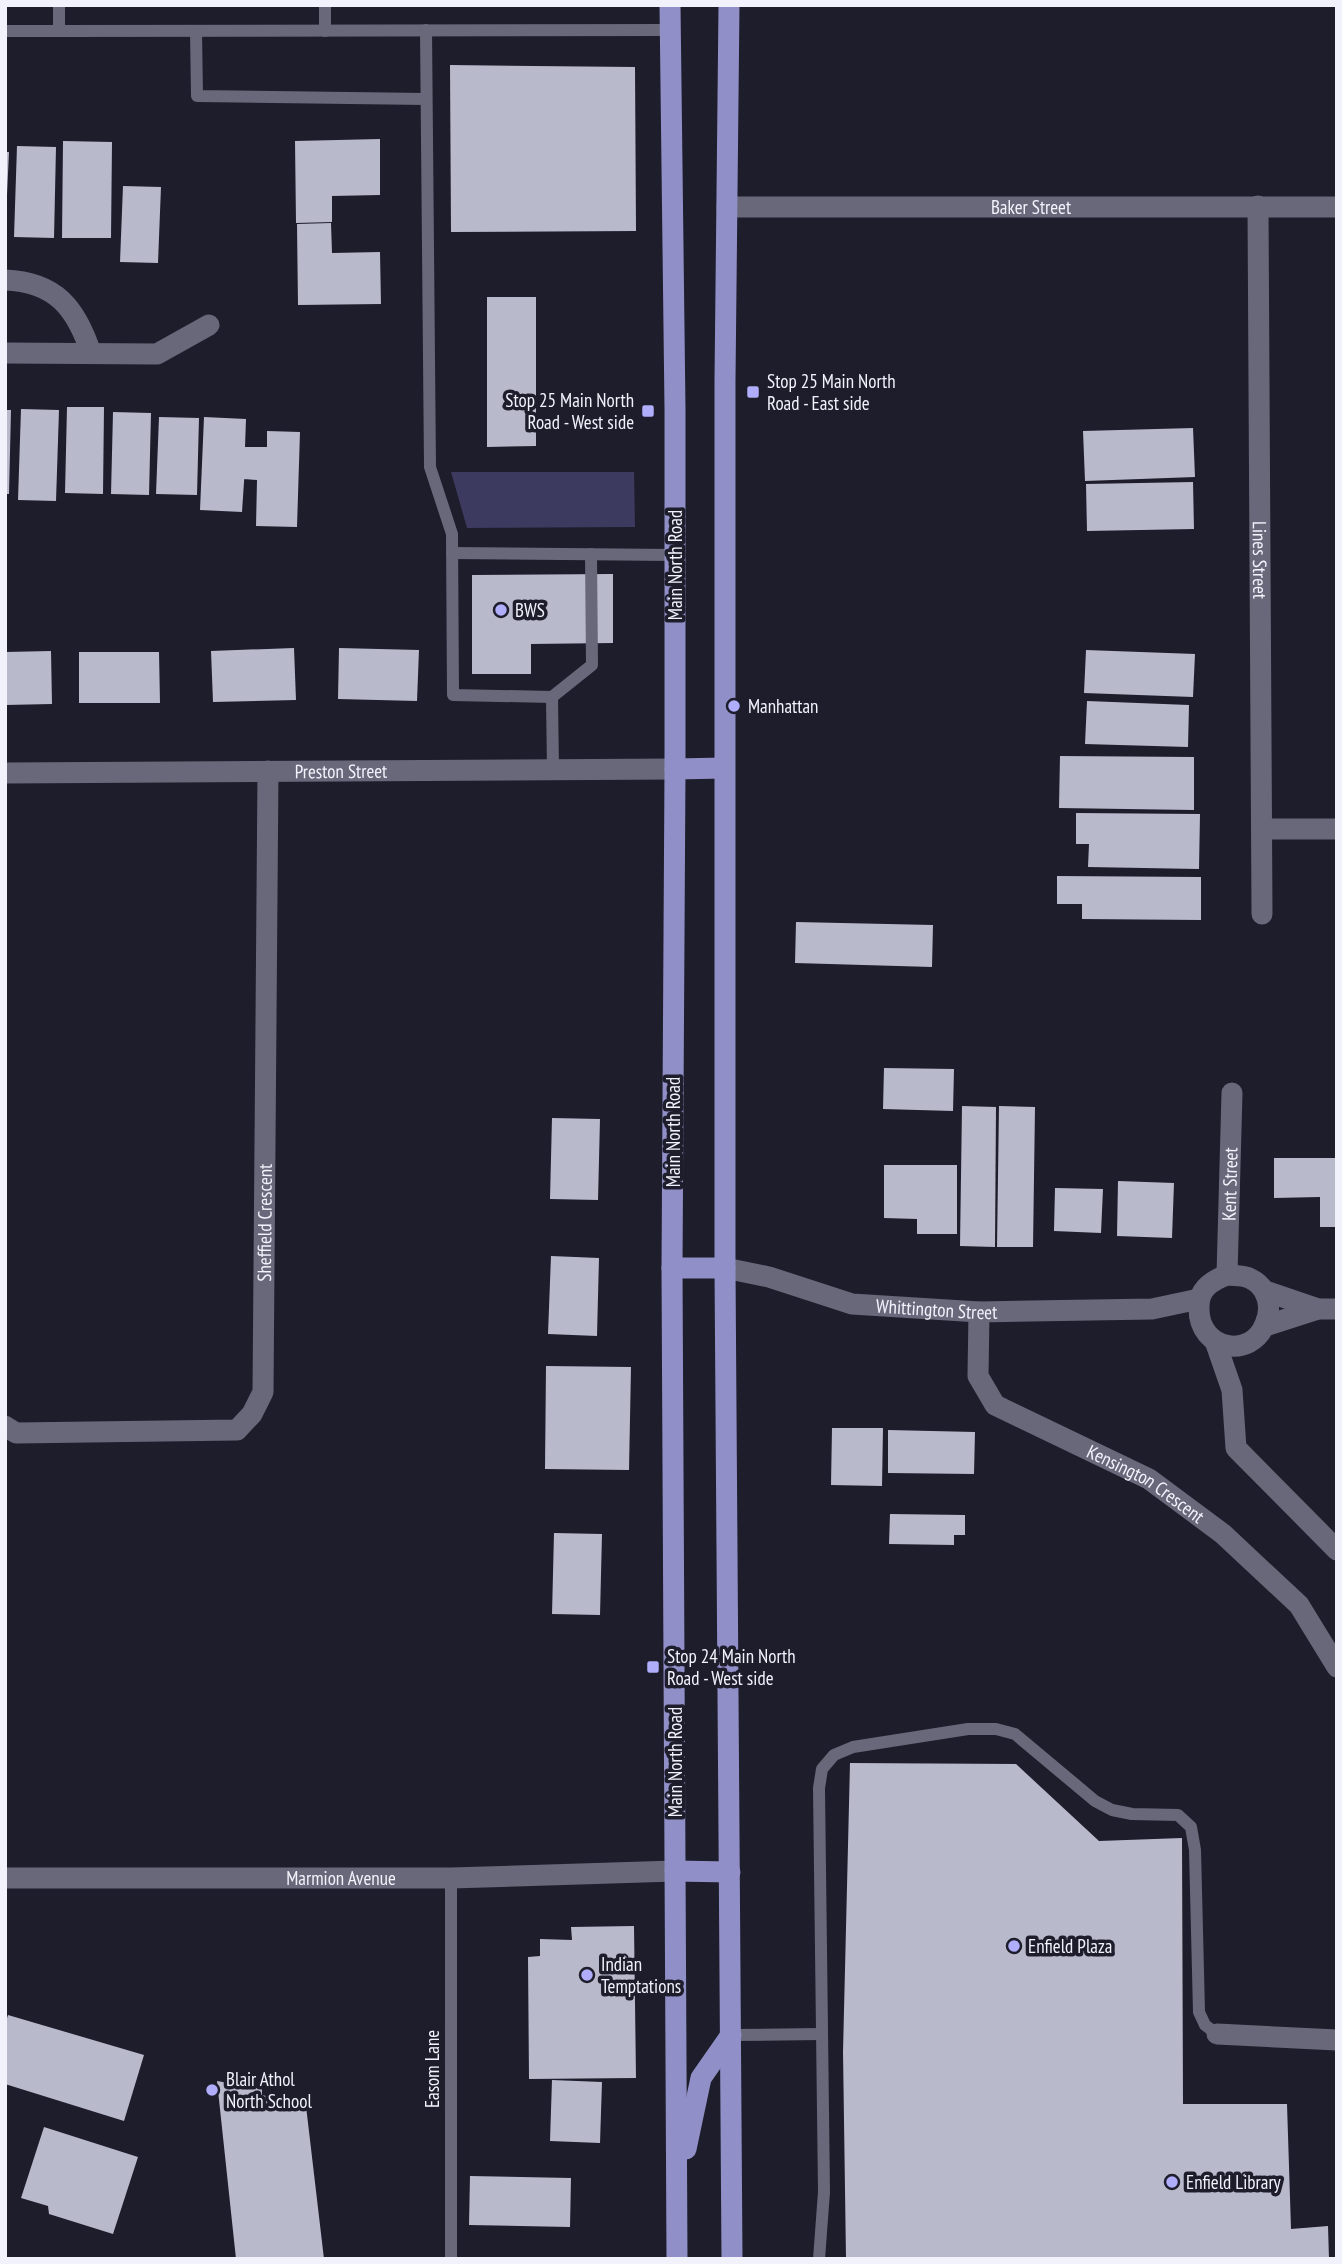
<svg xmlns="http://www.w3.org/2000/svg" width="1342" height="2264" font-family="'PT Sans Narrow',sans-serif">
<style>
.green{fill:#3c3a5e}
.building{fill:#b9b9cc}
.lines{fill:none;stroke-linecap:round;stroke-linejoin:round}
.service{stroke:#68687a;stroke-width:12}
.minor{stroke:#68687a;stroke-width:21}
.trunk{stroke:#918fc7;stroke-width:21}
.poi-dot{fill:#b0aefa;stroke:#1d1d2b;stroke-width:2.5}
.labels{text-anchor:middle;stroke-width:7;stroke-linejoin:round;paint-order:stroke}
.street-label{font-size:19px;fill:#f2f2fc;stroke:#1d1d2b}
.poi-label{font-size:19px;fill:#f2f2fc;stroke:#1d1d2b;text-anchor:start}
</style>
<rect width="100%" height="100%" fill="#1d1d2b"/>
<polygon class="green" points="451,472 634,472 635,527 467,528"/>
<g class="building">
<polygon points="450,65 635,67 636,231 451,232"/>
<polygon points="380,139 380,195 332,196 332,222 296,223 295,141"/>
<polygon points="63,141 112,142 111,238 62,238"/>
<polygon points="17,146 56,147 54,238 14,237"/>
<polygon points="5,152 9,152 7,195 5,195"/>
<polygon points="123,186 161,187 158,263 120,262"/>
<polygon points="331,223 332,253 380,252 381,304 298,305 297,224"/>
<polygon points="487,297 536,297 536,446 487,447"/>
<polygon points="67,407 104,407 103,494 65,493"/>
<polygon points="21,409 59,410 56,501 18,500"/>
<polygon points="5,410 11,410 9,494 5,494"/>
<polygon points="113,412 151,413 149,495 111,494"/>
<polygon points="159,417 199,418 197,495 156,494"/>
<polygon points="204,417 246,419 245,447 267,447 267,431 300,432 297,527 256,526 257,480 244,479 245,467 242,512 200,510"/>
<polygon points="1193,428 1195,477 1085,481 1083,431"/>
<polygon points="1193,482 1194,529 1087,531 1086,484"/>
<polygon points="613,574 613,643 531,644 531,674 472,674 472,575"/>
<polygon points="294,648 296,700 213,702 211,651"/>
<polygon points="339,648 419,650 417,701 338,699"/>
<polygon points="1086,650 1195,654 1193,697 1084,693"/>
<polygon points="51,651 52,704 5,705 5,652"/>
<polygon points="79,652 159,652 160,703 79,703"/>
<polygon points="1087,701 1189,705 1188,747 1085,744"/>
<polygon points="1060,756 1194,757 1194,810 1059,808"/>
<polygon points="1076,813 1200,814 1199,869 1088,867 1089,844 1076,844"/>
<polygon points="1057,876 1201,877 1201,920 1082,919 1082,904 1057,904"/>
<polygon points="796,922 933,925 932,967 795,963"/>
<polygon points="884,1068 954,1069 953,1111 883,1109"/>
<polygon points="962,1106 996,1107 995,1247 960,1246"/>
<polygon points="999,1106 1035,1107 1033,1247 997,1247"/>
<polygon points="552,1118 600,1119 598,1200 550,1199"/>
<polygon points="1274,1158 1337,1158 1337,1227 1320,1227 1320,1197 1274,1198"/>
<polygon points="884,1165 957,1165 957,1234 917,1234 917,1219 884,1218"/>
<polygon points="1118,1181 1174,1183 1172,1238 1117,1236"/>
<polygon points="1055,1188 1103,1189 1101,1233 1054,1231"/>
<polygon points="551,1256 599,1258 597,1336 548,1334"/>
<polygon points="546,1366 631,1367 629,1470 545,1469"/>
<polygon points="832,1428 883,1428 882,1486 831,1485"/>
<polygon points="888,1430 975,1432 974,1474 888,1473"/>
<polygon points="890,1514 965,1515 965,1535 954,1535 954,1545 889,1544"/>
<polygon points="554,1533 602,1534 600,1615 552,1614"/>
<polygon points="850,1763 1016,1764 1099,1841 1182,1838 1183,2104 1287,2104 1291,2229 1328,2226 1329,2259 846,2259 843,2052"/>
<polygon points="634,1926 636,2078 529,2079 528,1957 540,1956 540,1939 572,1940 571,1927"/>
<polygon points="8,2015 144,2055 124,2121 5,2084 5,2025"/>
<polygon points="552,2080 602,2082 600,2143 550,2141"/>
<polygon points="217,2081 262,2089 262,2095 306,2106 324,2259 236,2259"/>
<polygon points="44,2127 138,2157 113,2234 49,2214 48,2206 21,2198"/>
<polygon points="470,2176 571,2178 570,2227 469,2225"/>
</g>
<g class="lines">
<g class="service">
<polyline points="59,5 59,31 670,30"/>
<polyline points="325,5 325,31"/>
<polyline points="426,30 430,467 452,534 453,695 552,697 592,665 591,554"/>
<polyline points="5,31 59,31"/>
<polyline points="196,31 197,96 426,99"/>
<polyline points="452,553 674,555"/>
<polyline points="552,697 553,770"/>
<polyline points="451,1878 451,2259"/>
<polyline points="731,2035 822,2034"/>
<polyline points="819,2259 824,2192 819,1788 822,1769 834,1755 853,1747 968,1729 996,1729 1015,1734 1095,1801 1112,1810 1132,1814 1178,1815 1191,1827 1195,1850 1199,2012 1205,2025 1217,2034"/>
</g>
<g class="minor">
<path id="s1" d="M1258 206 1262 914"/>
<path id="s2" d="M727 207H1337"/>
<path d="M5 280C56 282 76 308 91 353"/>
<polyline points="5,353 157,354 209,325"/>
<path id="s3" d="M5 773 675 769"/>
<polyline points="1262,829 1337,829"/>
<path id="s4" d="M725 1268 769 1277 852 1304 979 1312 1152 1309 1199 1299"/>
<path d="M1227 1275C1234 1276 1243 1275 1249 1278 1267 1286 1273 1306 1265 1324 1251 1360 1199 1350 1199 1309 1198 1290 1210 1281 1227 1275Z"/>
<path id="s5" d="M1227 1275 1232 1093"/>
<polyline points="1265,1291 1318,1309"/>
<path id="s6" d="M979 1312 978 1376 995 1405 1149 1479 1223 1534 1299 1605 1337 1667"/>
<polyline points="1265,1326 1318,1309 1337,1309"/>
<polyline points="1215,1341 1232,1390 1236,1448 1337,1550"/>
<path id="s7" d="M5 1426 16 1433 237 1430 252 1414 263 1392 268 771"/>
<path id="s8" d="M5 1878H451L675 1871"/>
<polyline points="1217,2034 1337,2040"/>
</g>
<g class="trunk">
<polyline points="670,5 675,409 675,769 672,1268 677,2259"/>
<polyline points="729,5 725,381 725,1268 732,2259"/>
<polyline points="675,769 724,768"/>
<polyline points="672,1268 725,1268"/>
<polyline points="675,1871 730,1872"/>
<polyline points="686,2149 701,2078 731,2035"/>
</g>
</g>
<g class="poi-dot">
<rect x="746" y="385" width="14" height="14" rx="3.5"/>
<rect x="641" y="404" width="14" height="14" rx="3.5"/>
<circle cx="501" cy="610" r="7"/>
<circle cx="734" cy="706" r="7"/>
<rect x="646" y="1660" width="14" height="14" rx="3.5"/>
<circle cx="1014" cy="1946" r="7"/>
<circle cx="587" cy="1975" r="7"/>
<circle cx="212" cy="2090" r="7"/>
<circle cx="1172" cy="2182" r="7"/>
</g>
<g class="labels">
<g class="street-label">
<text dy="7" stroke="none"><textPath href="#s2" startOffset="304">Baker Street</textPath></text>
<text dy="7" stroke="none"><textPath href="#s1" startOffset="354">Lines Street</textPath></text>
<text transform="translate(675 565) rotate(-90)" y="7">Main North Road</text>
<text dy="7" stroke="none"><textPath href="#s3" startOffset="336">Preston Street</textPath></text>
<text transform="translate(673 1132) rotate(-90)" y="7">Main North Road</text>
<text dy="7" stroke="none"><textPath href="#s5" startOffset="91">Kent Street</textPath></text>
<text dy="7" stroke="none"><textPath href="#s7" startOffset="450">Sheffield Crescent</textPath></text>
<text dy="7" stroke="none"><textPath href="#s4" startOffset="217">Whittington Street</textPath></text>
<text dy="7" stroke="none"><textPath href="#s6" startOffset="268">Kensington Crescent</textPath></text>
<text transform="translate(675 1762) rotate(-90)" y="7">Main North Road</text>
<text dy="7" stroke="none"><textPath href="#s8" startOffset="336">Marmion Avenue</textPath></text>
<text transform="translate(432 2069) rotate(-90)" y="7">Easom Lane</text>
</g>
<g class="poi-label">
<text x="767" y="388">Stop 25 Main North<tspan x="767" dy="22">Road - East side</tspan></text>
<text x="634" y="407" text-anchor="end">Stop 25 Main North<tspan x="634" dy="22">Road - West side</tspan></text>
<text x="515" y="617">BWS</text>
<text x="748" y="713">Manhattan</text>
<text x="667" y="1663">Stop 24 Main North<tspan x="667" dy="22">Road - West side</tspan></text>
<text x="1028" y="1953">Enfield Plaza</text>
<text x="601" y="1971">Indian<tspan x="601" dy="22">Temptations</tspan></text>
<text x="226" y="2086">Blair Athol<tspan x="226" dy="22">North School</tspan></text>
<text x="1186" y="2189">Enfield Library</text>
</g>
</g>
<rect width="1342" height="2264" fill="none" stroke="#f2f2fc" stroke-width="14"/>
</svg>
